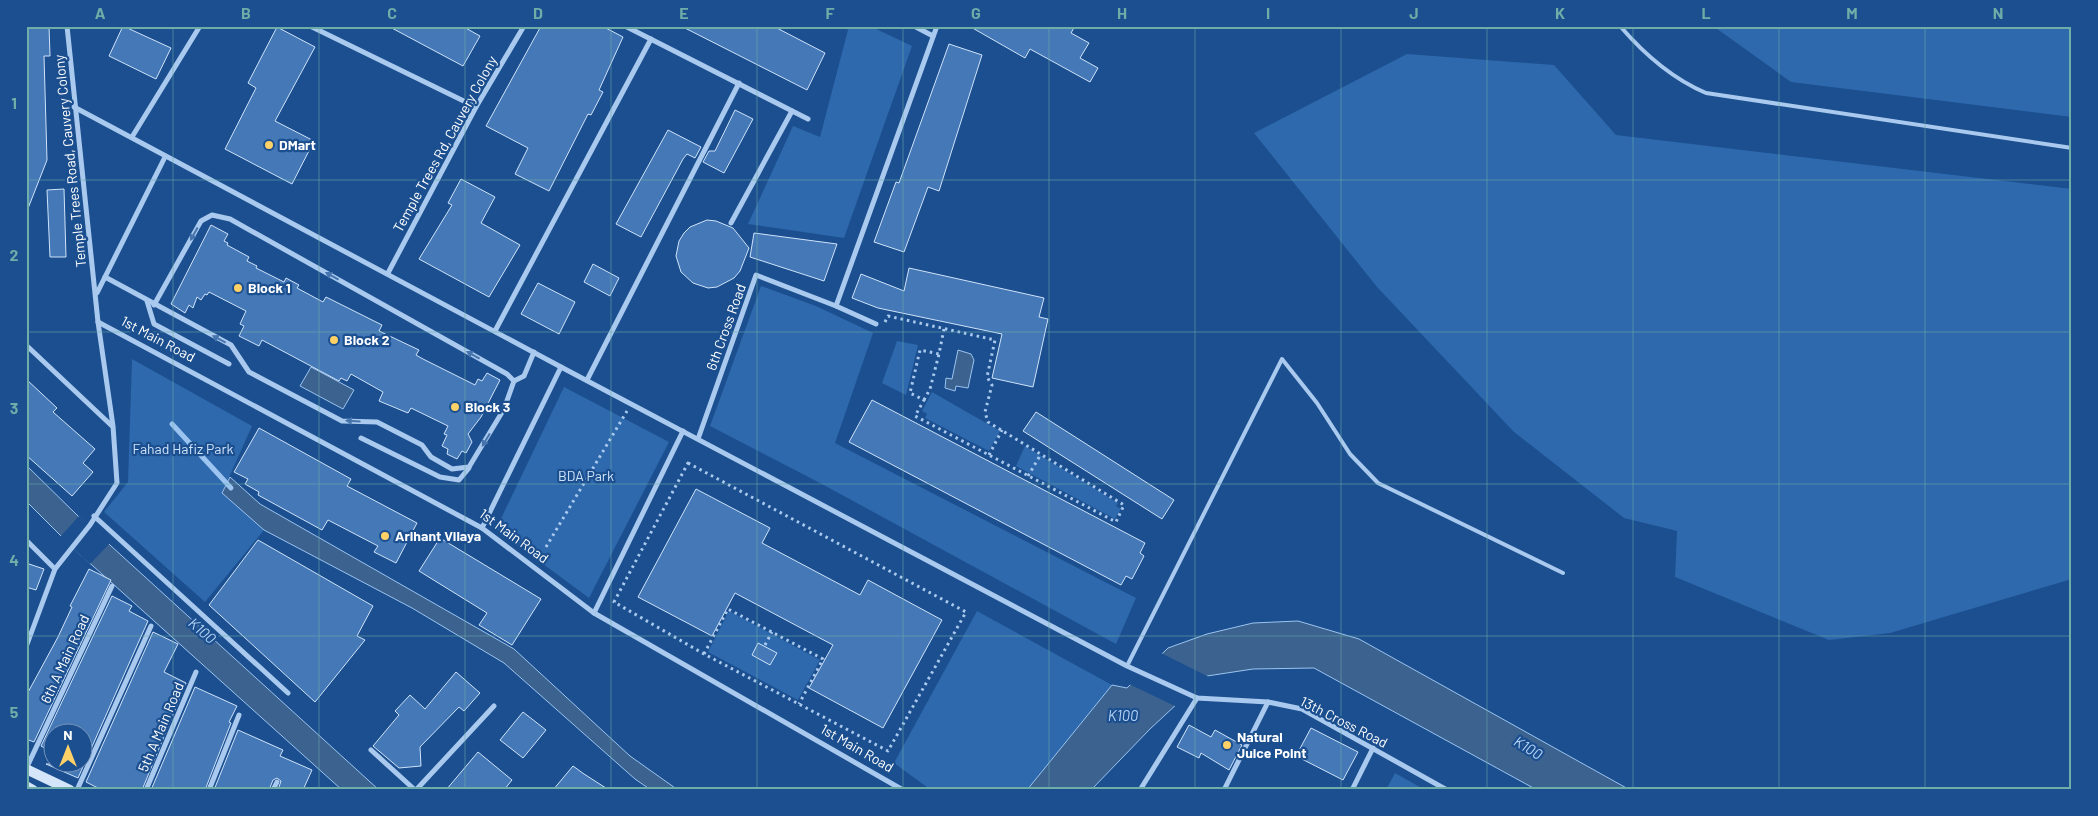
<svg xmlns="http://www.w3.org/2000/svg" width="2098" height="816" font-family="Barlow,sans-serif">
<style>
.green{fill:#2e69ad}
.water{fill:#3c6290;stroke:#9cc4f0}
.pier{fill:#1b4f8f}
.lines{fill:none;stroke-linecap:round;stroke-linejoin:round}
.stream{stroke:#9cc4f0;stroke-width:5}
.building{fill:#4478b7;stroke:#cfe3fa}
.path{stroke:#a9c9ee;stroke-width:3;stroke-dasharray:2.5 4;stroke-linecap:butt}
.lane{stroke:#a9c9ee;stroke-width:4}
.street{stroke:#a9c9ee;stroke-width:5}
.secondary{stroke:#d6e6fa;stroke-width:10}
.oneway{fill:#4674ac}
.grid{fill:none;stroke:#6fada8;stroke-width:1;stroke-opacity:0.55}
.poi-dot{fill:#ffd166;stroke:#1b4f8f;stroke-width:2}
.labels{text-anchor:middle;stroke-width:4.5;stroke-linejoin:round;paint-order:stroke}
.street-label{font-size:14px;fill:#fff;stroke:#1b4f8f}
.poi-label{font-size:14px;font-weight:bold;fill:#fff;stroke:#1b4f8f;text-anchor:start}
.park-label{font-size:14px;fill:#cfe3fa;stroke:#1b4f8f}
.water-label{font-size:15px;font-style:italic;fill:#b5d3f5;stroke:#1b4f8f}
.neatline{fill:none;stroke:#6fada8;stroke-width:2}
.grid-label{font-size:16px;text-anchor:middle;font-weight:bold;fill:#6fada8}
</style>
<rect width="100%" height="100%" fill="#1b4f8f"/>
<g class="green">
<polygon points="849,26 870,26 912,46 844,238 748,224 793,126 820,137"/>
<polygon points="1713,26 2072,26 2072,117 1791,82"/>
<polygon points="1407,54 1554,65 1616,135 2072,189 2072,579 1890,633 1829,640 1675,577 1677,531 1624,518 1514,432 1377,287 1254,133"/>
<polygon points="761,286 816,306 873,333 835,443 1136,598 1116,644 820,483 710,426"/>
<polygon points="897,341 918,345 906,395 882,383"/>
<polygon points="132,359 252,426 222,493 264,530 205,602 104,512 128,482"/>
<polygon points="564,387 669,442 589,598 496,529"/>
<polygon points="932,392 1000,431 989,451 925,418 927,414 922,411"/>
<polygon points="1025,446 1118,503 1116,506 1121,509 1115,519 1016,466"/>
<polygon points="729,611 820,660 798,700 708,652"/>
<polygon points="977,611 1112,685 1027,790 931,790 894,763"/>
<polygon points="1395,773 1425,790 1386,790"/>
</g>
<g class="water">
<polygon points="958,350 971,354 974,360 968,388 956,386 955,391 945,388 946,378 952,379"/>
<polygon points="311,367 354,390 343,409 300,386"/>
<polygon points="26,465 77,515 379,790 342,790 73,548 26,501"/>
<polygon points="230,477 260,504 514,649 630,756 678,790 651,790 635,779 504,663 412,608 264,530 222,493"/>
<polygon points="1298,621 1359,639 1630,790 1537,790 1314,668 1253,669 1207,676 1150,729 1091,790 1027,790 1112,685 1127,688 1168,648 1207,634 1253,623"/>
</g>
<g class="pier">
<polygon points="79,516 110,543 90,564 60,537"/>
<polygon points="1161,653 1211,678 1177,707 1129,684"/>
</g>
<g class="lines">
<polyline class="stream" points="172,424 231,488"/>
</g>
<g class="building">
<polygon points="26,26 49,26 50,56 44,56 47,160 27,211"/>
<polygon points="123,26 171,48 156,79 109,56"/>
<polygon points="388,26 462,26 480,36 463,66"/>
<polygon points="541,26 602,26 623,37 599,90 603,92 591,115 588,114 549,191 515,174 528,148 486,126"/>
<polygon points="681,26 773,26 825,53 807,90"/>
<polygon points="969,26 1075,26 1071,33 1089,43 1080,58 1098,68 1090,82 1030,49 1025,58"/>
<polygon points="277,27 315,47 275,121 314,141 292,184 225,149 256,88 248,83"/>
<polygon points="949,44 982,55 939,191 928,187 904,252 874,242 896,182 899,183"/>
<polygon points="735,110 753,119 724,173 703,162 709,151 715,151"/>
<polygon points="668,130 701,147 695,158 687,154 683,159 641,237 616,224"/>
<polygon points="461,179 495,197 481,223 520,245 489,297 419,259 452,205 448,203"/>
<polygon points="64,189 66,257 50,257 47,190"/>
<polygon points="707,220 716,221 733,228 749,248 740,271 734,278 717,287 708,288 693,283 681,272 676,256 679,241 684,233 690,227"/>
<polygon points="211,225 228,234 224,241 228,243 227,245 249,257 247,261 257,266 256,268 284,282 286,278 299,285 297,288 323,302 326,297 382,325 379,331 419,350 416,355 423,359 475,385 478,379 482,381 487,373 500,380 481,417 468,434 472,442 466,453 462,451 457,459 447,454 448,449 442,446 447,435 444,434 448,426 411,408 408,413 379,401 383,392 351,374 347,381 341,378 339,381 262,340 259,346 239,336 244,326 240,324 246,311 209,292 207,295 205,294 201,300 197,297 193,308 189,305 185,313 171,304"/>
<polygon points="754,233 837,244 824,281 750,257"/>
<polygon points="593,264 619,278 610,296 584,282"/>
<polygon points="909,268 1044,298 1039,317 1048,319 1033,387 992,378 1002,334 878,308 852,298 861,274 904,291"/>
<polygon points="538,283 575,302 559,334 521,314"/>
<polygon points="26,379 57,408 53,412 95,449 83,463 93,472 72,496 26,455"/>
<polygon points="872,400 1145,543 1140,553 1144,556 1132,579 1126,576 1121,585 849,442"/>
<polygon points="1036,412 1174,500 1162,519 1023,431"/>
<polygon points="259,428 351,479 347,486 417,523 396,563 374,552 378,546 328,520 322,530 258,495 259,492 245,484 248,479 234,472"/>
<polygon points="696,489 770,528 762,543 860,595 868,580 942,620 883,728 809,688 833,645 735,593 712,636 638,597"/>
<polygon points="440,538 541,599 512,645 479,625 487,613 419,571"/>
<polygon points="258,540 373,606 357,636 365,640 315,702 209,605"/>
<polygon points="26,563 44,569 36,590 26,587"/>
<polygon points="89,569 111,580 34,742 26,739 26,696 58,637 72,607 70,606"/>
<polygon points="112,596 132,606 129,611 148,621 78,778 46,764 82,764 82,734 52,734 52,752 41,746"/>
<polygon points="153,632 178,644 164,672 186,683 142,790 102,790 86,782"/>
<polygon points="758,643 777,653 770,665 752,655"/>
<polygon points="456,672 480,693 464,711 459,707 420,747 421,766 399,768 373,746 399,715 395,711 410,695 425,709"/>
<polygon points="195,687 237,706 229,722 231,723 205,790 151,790"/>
<polygon points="523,712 546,730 523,758 500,740"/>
<polygon points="1189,725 1211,737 1215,730 1242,745 1229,770 1201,753 1199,758 1177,747"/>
<polygon points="1311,728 1358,752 1343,780 1296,756"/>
<polygon points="238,730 283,750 280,756 312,770 303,790 278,790 281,781 277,778 273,780 269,790 214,790"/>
<polygon points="478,752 512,780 504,790 446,790"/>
<polygon points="573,766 584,774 609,790 553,790"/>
</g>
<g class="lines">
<g class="path">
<polyline points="885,322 888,316 995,340 987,377 992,385 985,412 988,422 1124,505 1116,522 915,416 924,400 910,393 920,350 939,354 944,329"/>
<polyline points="924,400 930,389 939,354"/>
<polyline points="989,455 1002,430"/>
<polygon points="688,463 966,612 888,751 704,654 614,602"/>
<polyline points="1028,476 1041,454"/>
<polyline points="546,547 627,411"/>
<polyline points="765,645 772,632"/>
<polyline points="704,654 728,609 823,659 799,704"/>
</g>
<g class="lane">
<path d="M1620 26C1644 54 1673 79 1706 93L2072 148"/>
<polyline points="1127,666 1282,359 1317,403 1350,454 1378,483 1563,573"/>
</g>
<g class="street">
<polyline points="310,26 476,107"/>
<polyline points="625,26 808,119"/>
<polyline points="914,26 933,36"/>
<polyline points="74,107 561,367 1127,666 1197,698 1268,702 1302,709 1447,790"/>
<polyline points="132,137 200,26"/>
<polyline points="731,223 792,111"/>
<polyline points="388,273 476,107 524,26"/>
<polyline points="105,277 231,345 249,372 342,421 377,422 422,445 431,457 452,469 469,467 504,409 514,381"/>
<polyline points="97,293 165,157"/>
<polyline points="147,301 154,324 229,364"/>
<polyline points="154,305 201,221 212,215 230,219 507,374 514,381"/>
<polyline points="836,306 937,26"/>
<polyline points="98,322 482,528 594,613 903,790"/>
<polyline points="495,331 651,39"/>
<polyline points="26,345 112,426"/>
<polyline points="587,380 739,83"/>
<polyline points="514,381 524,376 534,352"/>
<polyline points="361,438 440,477 459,480 469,468"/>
<polyline points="698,439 756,275 836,306 876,324"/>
<polyline points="94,516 288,693"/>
<polyline points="482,528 561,367"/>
<polyline points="26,540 55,569"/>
<polyline points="594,613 683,431"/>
<polyline points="26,647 55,569 90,525 117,483 113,426 98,322 67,26"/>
<polyline points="371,750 415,790"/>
<polyline points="26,769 112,586"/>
<polyline points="77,790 151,626"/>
<polyline points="146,790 196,672"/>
<polyline points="209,790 239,715"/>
<polyline points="273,790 277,782"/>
<polyline points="416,790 494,706"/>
<polyline points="1140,790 1197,698"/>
<polyline points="1224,790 1268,702"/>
<polyline points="1352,790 1373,748"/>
</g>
<g class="secondary">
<polyline points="26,769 70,790"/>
<polyline points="26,786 33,790"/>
</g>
</g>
<defs><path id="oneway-solid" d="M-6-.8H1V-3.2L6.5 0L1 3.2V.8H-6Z" transform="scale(1.25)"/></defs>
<g class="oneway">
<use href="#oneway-solid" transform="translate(194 234) rotate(119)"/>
<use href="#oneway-solid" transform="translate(332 276) rotate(-151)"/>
<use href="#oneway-solid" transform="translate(219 339) rotate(-152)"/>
<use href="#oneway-solid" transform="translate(473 355) rotate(-151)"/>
<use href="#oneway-solid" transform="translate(353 421) rotate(-177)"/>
<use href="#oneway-solid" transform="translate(486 440) rotate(121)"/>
</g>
<path class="grid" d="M173 26V790M319 26V790M465 26V790M611 26V790M757 26V790M903 26V790M1049 26V790M1195 26V790M1341 26V790M1487 26V790M1633 26V790M1779 26V790M1925 26V790M26 180H2072M26 332H2072M26 484H2072M26 636H2072"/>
<g class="poi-dot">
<circle cx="269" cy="145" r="5"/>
<circle cx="238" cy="288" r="5"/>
<circle cx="334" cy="340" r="5"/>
<circle cx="455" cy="407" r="5"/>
<circle cx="385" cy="536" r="5"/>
<circle cx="1227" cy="745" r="5"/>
</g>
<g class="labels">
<g class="street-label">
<text transform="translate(445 144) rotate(-61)" y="5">Temple Trees Rd, Cauvery Colony</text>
<text transform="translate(70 161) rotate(-96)" y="5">Temple Trees Road, Cauvery Colony</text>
<text transform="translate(726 327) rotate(-70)" y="5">6th Cross Road</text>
<text transform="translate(158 339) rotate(28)" y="5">1st Main Road</text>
<text transform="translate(514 536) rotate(36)" y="5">1st Main Road</text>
<text transform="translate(65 659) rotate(-65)" y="5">6th A Main Road</text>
<text transform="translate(1344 722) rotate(27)" y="5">13th Cross Road</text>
<text transform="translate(161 727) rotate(-67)" y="5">5th A Main Road</text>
<text transform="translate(857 748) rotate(30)" y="5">1st Main Road</text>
</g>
<g class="poi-label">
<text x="279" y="150">DMart</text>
<text x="248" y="293">Block 1</text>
<text x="344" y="345">Block 2</text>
<text x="465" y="412">Block 3</text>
<text x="395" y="541">Arihant Vilaya</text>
<text x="1237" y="742">Natural<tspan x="1237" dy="16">Juice Point</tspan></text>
</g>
<g class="park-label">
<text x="183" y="454">Fahad Hafiz Park</text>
<text x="586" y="481">BDA Park</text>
</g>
<g class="water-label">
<text transform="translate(202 631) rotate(41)" y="5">K100</text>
<text x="1123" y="721">K100</text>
<text transform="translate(1528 748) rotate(32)" y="5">K100</text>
</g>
</g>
<rect width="2098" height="816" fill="none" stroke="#1b4f8f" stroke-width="55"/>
<g transform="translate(68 748)"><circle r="24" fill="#1b4f8f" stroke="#7695bc"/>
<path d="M0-4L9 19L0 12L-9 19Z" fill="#ffd166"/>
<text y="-8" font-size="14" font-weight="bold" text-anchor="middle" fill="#ffffff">N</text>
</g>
<rect x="28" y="28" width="2042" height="760" class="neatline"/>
<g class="grid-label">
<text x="100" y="19">A</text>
<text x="246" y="19">B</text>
<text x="392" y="19">C</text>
<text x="538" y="19">D</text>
<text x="684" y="19">E</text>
<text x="830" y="19">F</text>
<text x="976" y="19">G</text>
<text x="1122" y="19">H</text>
<text x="1268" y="19">I</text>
<text x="1414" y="19">J</text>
<text x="1560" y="19">K</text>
<text x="1706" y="19">L</text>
<text x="1852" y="19">M</text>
<text x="1998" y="19">N</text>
<text x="14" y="109">1</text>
<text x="14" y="261">2</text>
<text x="14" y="414">3</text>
<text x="14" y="566">4</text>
<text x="14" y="718">5</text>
</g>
</svg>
